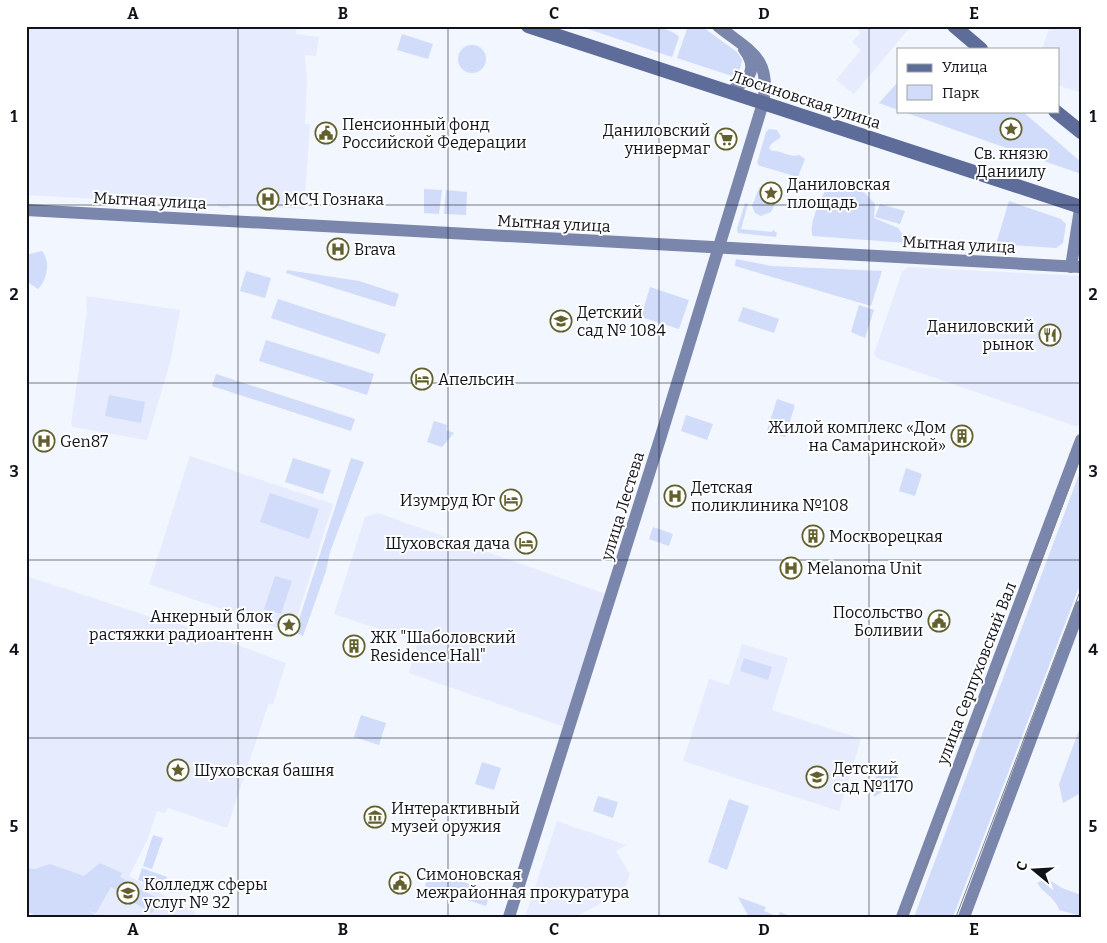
<svg xmlns="http://www.w3.org/2000/svg" width="1107" height="943" font-family="Bitter,serif">
<style>
.built{fill:#e6ecfe}
.green{fill:#d1dcfa}
.lines{fill:none;stroke-linecap:round;stroke-linejoin:round}
.secondary{stroke:#7a86ab;stroke-width:12}
.primary{stroke:#5d6c99;stroke-width:14}
.tram{stroke:#7f838a;stroke-width:1}
.grid{fill:none;stroke:#10131a;stroke-width:1;stroke-opacity:0.55}
.labels{text-anchor:middle;stroke-width:4;stroke-linejoin:round;paint-order:stroke}
.street-label{font-size:16px;fill:#10131a;stroke:#fff}
.poi-label{font-size:16px;fill:#10131a;stroke:#fff;text-anchor:start}
.neatline{fill:none;stroke:#10131a;stroke-width:2}
.grid-label{font-size:16px;text-anchor:middle;font-weight:bold;fill:#10131a}
</style>
<rect width="100%" height="100%" fill="#f2f6fe"/>
<g class="built">
<polygon points="26,26 297,26 296,34 319,37 316,56 305,55 307,81 305,124 310,124 304,209 230,205 228,208 218,207 218,205 195,203 184,204 184,202 130,199 116,195 115,200 26,195"/>
<polygon points="857,26 911,26 854,94 836,80 861,50 852,42 860,33"/>
<polygon points="1050,26 1081,26 1081,93 1058,85 1058,49 1042,49"/>
<polygon points="908,267 1081,276 1081,425 1075,426 877,358 874,354 902,272"/>
<polygon points="86,296 180,310 171,359 147,440 73,427 71,424 87,311"/>
<polygon points="190,456 333,504 292,633 149,584"/>
<polygon points="378,513 603,593 605,596 565,727 409,673 418,642 334,614 365,517"/>
<polygon points="26,576 166,622 168,620 185,626 286,663 273,704 269,703 268,705 227,828 168,808 165,813 157,811 148,838 129,876 195,912 193,917 38,917 26,911"/>
<polygon points="742,644 788,658 772,710 861,739 839,811 683,761 709,679 729,685"/>
<polygon points="557,821 626,845 616,851 630,874 624,891 575,917 525,917"/>
</g>
<g class="green">
<path d="M579 26C602 26 664 19 679 37L672 57Z"/>
<polygon points="688,26 701,26 737,52 742,60 739,73 735,77 677,58"/>
<polygon points="402,34 433,44 428,59 397,50"/>
<circle cx="472" cy="59" r="14"/>
<polygon points="898,82 898,110 879,103"/>
<polygon points="901,111 1022,111 1081,162 1081,174"/>
<path d="M769 129 777 130 781 137 771 144 769 148 772 151C782 150 789 158 799 155L805 159 798 177 760 166 757 163 766 132Z"/>
<path d="M834 182 865 193 875 204 874 218 898 228 904 236 914 235 915 240 907 243 813 236C807 227 824 185 834 182Z"/>
<polygon points="769,185 776,192 777,199 771,212 761,216 755,213 752,206 759,188"/>
<polygon points="424,189 442,190 439,214 424,213"/>
<polygon points="446,190 467,192 466,215 444,214"/>
<polygon points="1009,201 1061,219 1066,224 1063,243 1056,248 996,244"/>
<polygon points="745,203 748,204 741,229 772,232 773,230 777,233 776,237 738,233 737,229"/>
<polygon points="880,204 905,211 900,224 875,217"/>
<path d="M42 251C51 262 47 280 38 289L26 281V255Z"/>
<polygon points="736,259 771,266 882,271 871,306 735,266"/>
<polygon points="287,270 359,281 399,294 395,307 286,273"/>
<polygon points="246,271 271,278 265,298 240,291"/>
<polygon points="650,287 689,300 679,329 641,317"/>
<polygon points="278,299 386,334 379,354 271,318"/>
<polygon points="859,305 874,310 865,338 851,332"/>
<polygon points="743,307 779,319 774,333 738,321"/>
<polygon points="266,340 374,374 367,395 259,361"/>
<polygon points="216,374 355,419 351,431 212,386"/>
<polygon points="109,395 145,402 141,423 105,416"/>
<polygon points="777,399 795,405 785,437 767,431"/>
<polygon points="686,415 713,424 707,440 681,431"/>
<polygon points="434,421 447,425 446,430 454,433 442,447 427,442"/>
<polygon points="293,458 331,470 323,494 285,482"/>
<polygon points="351,458 364,462 330,552 326,571 303,636 295,632"/>
<polygon points="906,468 922,474 915,496 899,491"/>
<polygon points="1081,469 1081,582 953,917 914,917"/>
<polygon points="270,493 319,509 309,539 260,522"/>
<polygon points="653,527 673,534 669,546 649,539"/>
<polygon points="275,576 292,581 281,614 264,609"/>
<polygon points="744,658 772,667 768,680 740,671"/>
<polygon points="361,715 386,723 379,745 354,737"/>
<polygon points="1081,725 1081,793 1063,803 1059,784"/>
<polygon points="482,762 501,768 494,790 475,784"/>
<polygon points="886,769 901,780 874,797 872,780"/>
<polygon points="598,796 618,802 613,818 593,811"/>
<polygon points="729,799 749,806 727,870 708,862"/>
<polygon points="153,835 163,838 152,869 143,866"/>
<polygon points="100,863 122,873 120,877 131,883 125,895 111,887 96,913 89,911 95,915 95,917 38,917 26,911 26,868 35,869 50,864 84,876"/>
<polygon points="142,868 167,877 163,889 138,880"/>
<polygon points="430,871 491,891 486,906 425,886"/>
<path d="M1046 878 1062 888 1081 895V916L1059 910C1056 898 1043 893 1037 883Z"/>
<polygon points="133,885 160,900 152,913 126,898"/>
<polygon points="738,897 766,907 764,911 778,917 780,912 792,917 749,917"/>
</g>
<g class="lines">
<g class="secondary">
<path d="M730 92C748 80 760 70 744 49"/>
<polyline points="26,210 1081,267"/>
<polyline points="1071,267 1080,209"/>
<path d="M509 917 660 439 763 103C772 57 749 51 718 26"/>
<polyline points="902,917 1081,440"/>
<polyline points="964,917 1081,606"/>
</g>
<g class="primary">
<polyline points="528,26 1081,207"/>
<polyline points="954,26 981,49"/>
<polyline points="1055,111 1081,132"/>
</g>
<g class="tram">
<polyline points="906,917 1081,457"/>
<polyline points="956,917 1081,589"/>
</g>
</g>
<path class="grid" d="M238 26V917M448 26V917M659 26V917M869 26V917M26 205H1081M26 383H1081M26 560H1081M26 738H1081"/>
<defs>
<g id="sight-ring" transform="scale(1.125)"><circle r="9.5" fill="#fff" stroke="#62612e" stroke-width="1.5"/><path d="M0-6L1.8-2.2L6-1.7L2.9 1.2L3.7 5.4L0 3.3L-3.7 5.4L-2.9 1.2L-6-1.7L-1.8-2.2Z" fill="#62612e"/></g>
<g id="civic-ring" transform="scale(1.125)"><circle r="9.5" fill="#fff" stroke="#62612e" stroke-width="1.5"/><path d="M-.6-6.5H3V-4.5H.6V-3L4-1V1h2V6H-6V1h2V-1L-.6-3ZM-1.2 2.5V6h2.4V2.5Z" fill="#62612e"/></g>
<g id="supermarket-ring" transform="scale(1.125)"><circle r="9.5" fill="#fff" stroke="#62612e" stroke-width="1.5"/><path d="M-6-5.5h2.5l.6 2H6L4.5 2H-2.5L-4.4-4H-6ZM-1.5 3.2a1.3 1.3 0 1 0 .1 0ZM3 3.2a1.3 1.3 0 1 0 .1 0Z" fill="#62612e"/></g>
<g id="hospital-ring" transform="scale(1.125)"><circle r="9.5" fill="#fff" stroke="#62612e" stroke-width="1.5"/><path d="M-5-5h3v3.5h4V-5h3V5h-3V1.5h-4V5h-3Z" fill="#62612e"/></g>
<g id="school-ring" transform="scale(1.125)"><circle r="9.5" fill="#fff" stroke="#62612e" stroke-width="1.5"/><path d="M0-5L7-2L0 1L-7-2ZM-4 1L0 2.5L4 1V4Q0 6-4 4Z" fill="#62612e"/></g>
<g id="restaurant-ring" transform="scale(1.125)"><circle r="9.5" fill="#fff" stroke="#62612e" stroke-width="1.5"/><path d="M-5-6h1v4h1v-4h1v4h1v-4h1v5L-1.5 .5V6h-2V.5L-5-1ZM5-6V6H3V1.5H1.5Q1.5-4 5-6Z" fill="#62612e"/></g>
<g id="hotel-ring" transform="scale(1.125)"><circle r="9.5" fill="#fff" stroke="#62612e" stroke-width="1.5"/><path d="M-6-4.5h1.5V1H6V5H4.5V3h-9V5H-6ZM-4 0a1.8 1.8 0 1 1 3.6 0ZM.5 0V-2.5h3Q6-2.5 6 0Z" fill="#62612e"/></g>
<g id="building-ring" transform="scale(1.125)"><circle r="9.5" fill="#fff" stroke="#62612e" stroke-width="1.5"/><path d="M-4-6H4V6H1V3H-1V6H-4ZM-2.5-4.3h1.7v1.8h-1.7ZM.8-4.3h1.7v1.8H.8ZM-2.5-1h1.7V.8h-1.7ZM.8-1h1.7V.8H.8Z" fill="#62612e"/></g>
<g id="museum-ring" transform="scale(1.125)"><circle r="9.5" fill="#fff" stroke="#62612e" stroke-width="1.5"/><path d="M0-6L6-3V-2H-6V-3ZM-5-1h2V3h-2ZM-1-1h2V3h-2ZM3-1h2V3H3ZM-6 4H6V6H-6Z" fill="#62612e"/></g>
<g id="university-ring" transform="scale(1.125)"><circle r="9.5" fill="#fff" stroke="#62612e" stroke-width="1.5"/><path d="M0-5L7-2L0 1L-7-2ZM-4 1L0 2.5L4 1V4Q0 6-4 4Z" fill="#62612e"/></g>
</defs>
<g fill-rule="evenodd">
<use href="#sight-ring" x="1011" y="129"/>
<use href="#civic-ring" x="326" y="133"/>
<use href="#supermarket-ring" x="726" y="139"/>
<use href="#sight-ring" x="771" y="193"/>
<use href="#hospital-ring" x="268" y="199"/>
<use href="#hospital-ring" x="338" y="249"/>
<use href="#school-ring" x="561" y="321"/>
<use href="#restaurant-ring" x="1050" y="335"/>
<use href="#hotel-ring" x="422" y="379"/>
<use href="#building-ring" x="962" y="436"/>
<use href="#hospital-ring" x="44" y="441"/>
<use href="#hospital-ring" x="675" y="496"/>
<use href="#hotel-ring" x="511" y="500"/>
<use href="#building-ring" x="813" y="536"/>
<use href="#hotel-ring" x="526" y="543"/>
<use href="#hospital-ring" x="791" y="568"/>
<use href="#civic-ring" x="939" y="621"/>
<use href="#sight-ring" x="289" y="625"/>
<use href="#building-ring" x="354" y="646"/>
<use href="#sight-ring" x="178" y="770"/>
<use href="#school-ring" x="817" y="777"/>
<use href="#museum-ring" x="375" y="817"/>
<use href="#civic-ring" x="400" y="883"/>
<use href="#university-ring" x="128" y="893"/>
</g>
<g class="labels">
<g class="street-label">
<text transform="translate(806 99) rotate(18)" y="6">Люсиновская улица</text>
<text transform="translate(150 200) rotate(3)" y="6">Мытная улица</text>
<text transform="translate(554 223) rotate(3)" y="6">Мытная улица</text>
<text transform="translate(959 244) rotate(3)" y="6">Мытная улица</text>
<text transform="translate(622 506) rotate(-73)" y="6">улица Лестева</text>
<text transform="translate(976 673) rotate(-69)" y="6">улица Серпуховский Вал</text>
</g>
<g class="poi-label">
<text x="342" y="130">Пенсионный фонд<tspan x="342" dy="18">Российской Федерации</tspan></text>
<text x="710" y="136" text-anchor="end">Даниловский<tspan x="710" dy="18">универмаг</tspan></text>
<text x="1011" y="159" text-anchor="middle">Св. князю<tspan x="1011" dy="18">Даниилу</tspan></text>
<text x="787" y="190">Даниловская<tspan x="787" dy="18">площадь</tspan></text>
<text x="284" y="205">МСЧ Гознака</text>
<text x="354" y="255">Brava</text>
<text x="577" y="318">Детский<tspan x="577" dy="18">сад № 1084</tspan></text>
<text x="1034" y="332" text-anchor="end">Даниловский<tspan x="1034" dy="18">рынок</tspan></text>
<text x="438" y="385">Апельсин</text>
<text x="946" y="433" text-anchor="end">Жилой комплекс «Дом<tspan x="946" dy="18">на Самаринской»</tspan></text>
<text x="60" y="447">Gen87</text>
<text x="691" y="493">Детская<tspan x="691" dy="18">поликлиника №108</tspan></text>
<text x="495" y="506" text-anchor="end">Изумруд Юг</text>
<text x="829" y="542">Москворецкая</text>
<text x="510" y="549" text-anchor="end">Шуховская дача</text>
<text x="807" y="574">Melanoma Unit</text>
<text x="923" y="618" text-anchor="end">Посольство<tspan x="923" dy="18">Боливии</tspan></text>
<text x="273" y="622" text-anchor="end">Анкерный блок<tspan x="273" dy="18">растяжки радиоантенн</tspan></text>
<text x="370" y="643">ЖК "Шаболовский<tspan x="370" dy="18">Residence Hall"</tspan></text>
<text x="833" y="774">Детский<tspan x="833" dy="18">сад №1170</tspan></text>
<text x="194" y="776">Шуховская башня</text>
<text x="391" y="814">Интерактивный<tspan x="391" dy="18">музей оружия</tspan></text>
<text x="416" y="880">Симоновская<tspan x="416" dy="18">межрайонная прокуратура</tspan></text>
<text x="144" y="890">Колледж сферы<tspan x="144" dy="18">услуг № 32</tspan></text>
</g>
</g>
<rect width="1107" height="943" fill="none" stroke="#ffffff" stroke-width="55"/>
<rect x="897" y="48" width="162" height="65" fill="#ffffff" stroke="#9fa1a3"/>
<rect x="907" y="64" width="25" height="8" fill="#5d6c99" stroke="#9fa1a3"/>
<text x="942" y="72" font-size="15" fill="#10131a">Улица</text>
<rect x="907" y="85" width="25" height="15" fill="#d1dcfa" stroke="#9fa1a3"/>
<text x="942" y="98" font-size="15" fill="#10131a">Парк</text>
<g transform="translate(1034 870) rotate(288)" stroke="#ffffff" stroke-width="4" paint-order="stroke">
<path d="M0-4L9 19L0 12L-9 19Z" fill="#10131a"/>
<text y="-8" font-size="14" font-weight="bold" text-anchor="middle" fill="#10131a">С</text>
</g>
<rect x="28" y="28" width="1052" height="888" class="neatline"/>
<g class="grid-label">
<text x="133" y="19">A</text>
<text x="343" y="19">B</text>
<text x="554" y="19">C</text>
<text x="764" y="19">D</text>
<text x="974" y="19">E</text>
<text x="14" y="122">1</text>
<text x="1093" y="122">1</text>
<text x="14" y="300">2</text>
<text x="1093" y="300">2</text>
<text x="14" y="477">3</text>
<text x="1093" y="477">3</text>
<text x="14" y="655">4</text>
<text x="1093" y="655">4</text>
<text x="14" y="832">5</text>
<text x="1093" y="832">5</text>
<text x="133" y="935">A</text>
<text x="343" y="935">B</text>
<text x="554" y="935">C</text>
<text x="764" y="935">D</text>
<text x="974" y="935">E</text>
</g>
</svg>
